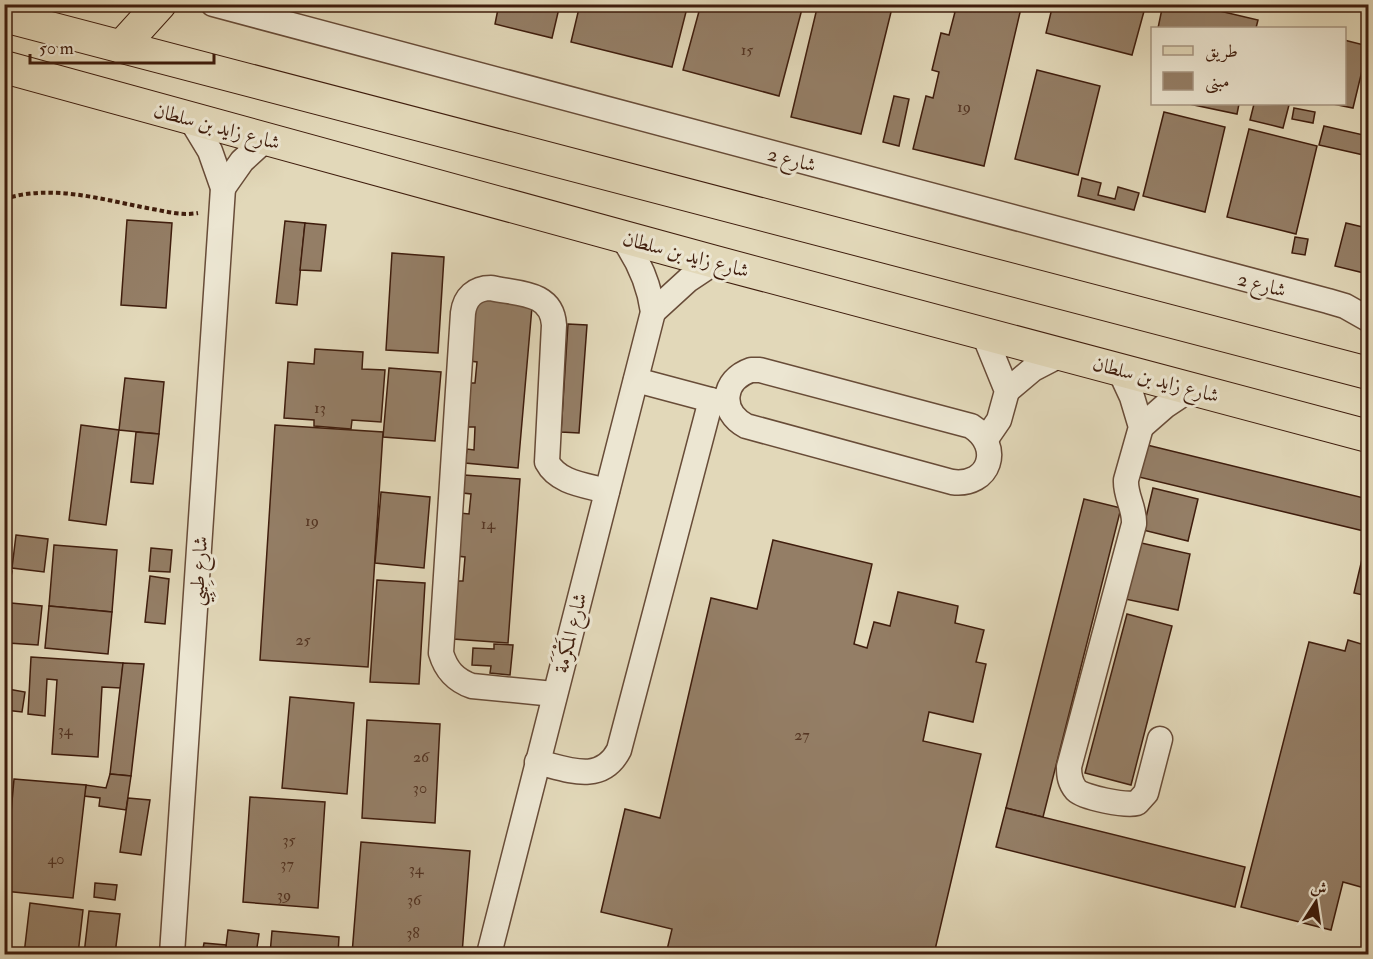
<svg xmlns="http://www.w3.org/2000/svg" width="1373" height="959" font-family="'IM FELL Double Pica',Amiri,serif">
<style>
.building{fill:#947e66;stroke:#3f1d0d;stroke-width:1.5}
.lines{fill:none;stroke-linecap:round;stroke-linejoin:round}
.minor-casing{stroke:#684c38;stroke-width:27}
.major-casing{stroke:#3f1d0d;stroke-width:34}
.path{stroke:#3f1d0d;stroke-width:4;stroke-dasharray:4.5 3;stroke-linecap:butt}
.minor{stroke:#ece6d2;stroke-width:24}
.major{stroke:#e2d8b9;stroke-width:32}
.labels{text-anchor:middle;stroke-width:6;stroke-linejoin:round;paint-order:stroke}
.number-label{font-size:16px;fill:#543523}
.street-label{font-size:20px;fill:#3f1d0d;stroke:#ece6d2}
</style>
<rect width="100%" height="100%" fill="#e2d8b9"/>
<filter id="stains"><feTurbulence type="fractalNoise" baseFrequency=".00333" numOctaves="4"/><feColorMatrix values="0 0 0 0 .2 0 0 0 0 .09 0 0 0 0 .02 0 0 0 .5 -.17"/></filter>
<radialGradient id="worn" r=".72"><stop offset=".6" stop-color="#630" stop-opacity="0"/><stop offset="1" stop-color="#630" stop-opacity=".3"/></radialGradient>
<g class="building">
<polygon points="499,4 560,4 552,38 495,24"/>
<polygon points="580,4 688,4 672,67 571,42"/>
<polygon points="701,4 783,4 802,9 779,96 683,70"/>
<polygon points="818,4 893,4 861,134 791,117"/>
<polygon points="951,4 1022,4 984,166 913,149 926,96 933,98 939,72 932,70 941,33 949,35 955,12 950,10"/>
<polygon points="1053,4 1146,4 1132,55 1046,33"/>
<polygon points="1163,4 1190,4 1258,20 1256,28 1158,28"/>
<polygon points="1344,40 1368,46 1353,108 1333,104 1344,104"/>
<polygon points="1037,70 1100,86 1078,175 1015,159"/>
<polygon points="894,96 909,99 899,146 883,142"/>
<polygon points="1189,104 1239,104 1237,114"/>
<polygon points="1254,104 1289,105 1283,128 1250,120"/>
<polygon points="1294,108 1315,112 1313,123 1292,119"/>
<polygon points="1164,112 1225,127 1205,212 1143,196"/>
<polygon points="1324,126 1368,136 1368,156 1319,145"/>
<polygon points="1249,129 1317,146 1296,234 1227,217"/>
<polygon points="1082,178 1101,183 1098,195 1115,199 1118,187 1139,193 1134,210 1078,196"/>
<polygon points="127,220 172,223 166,308 121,305"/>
<polygon points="285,221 305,223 297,305 276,303"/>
<polygon points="305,223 326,225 321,271 300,270"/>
<polygon points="1346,223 1367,228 1368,224 1368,274 1335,266"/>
<polygon points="1295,237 1308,239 1305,255 1292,253"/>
<polygon points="392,253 444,257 438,353 386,350"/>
<polygon points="521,298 521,306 532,307 518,468 465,463 467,449 474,450 475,427 466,427 470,383 475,383 477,362 470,361 475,299"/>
<polygon points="568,324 587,325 579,433 561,432"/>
<polygon points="315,349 363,352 362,369 385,370 381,422 352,420 351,429 314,426 314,420 284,418 288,362 314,364"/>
<polygon points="389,368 441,372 435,441 383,437"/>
<polygon points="125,378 164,382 159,434 119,430"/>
<polygon points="81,425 119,430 106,525 69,520"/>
<polygon points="275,425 383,432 368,667 260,660"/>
<polygon points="136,432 159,434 153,484 131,482"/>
<polygon points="1147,445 1368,499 1368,532 1139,477"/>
<polygon points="464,475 520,479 508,643 453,639 457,581 463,581 465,557 457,556 460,513 469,514 471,494 463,493"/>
<polygon points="1153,488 1198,499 1188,541 1143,530"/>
<polygon points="381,492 430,497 424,568 375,563"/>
<polygon points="1084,499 1121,508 1043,817 1006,808"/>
<polygon points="1368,534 1368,596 1354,593"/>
<polygon points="16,535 48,539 44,572 12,568"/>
<polygon points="773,540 872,564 854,644 867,648 874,622 890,626 898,592 958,606 955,623 984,630 976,662 986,664 973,722 929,712 923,741 981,754 934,954 666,954 672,929 601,912 625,809 660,818 711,598 757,609"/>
<polygon points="1137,542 1190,554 1178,610 1125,599"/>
<polygon points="54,545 117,550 112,612 49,606"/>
<polygon points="151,548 172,550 170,572 149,571"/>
<polygon points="4,569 12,571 8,593 4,592"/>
<polygon points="150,576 169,579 165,624 145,622"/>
<polygon points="377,580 425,583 419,684 370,682"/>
<polygon points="11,603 42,606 38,645 8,643"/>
<polygon points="49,606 112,612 108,654 45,648"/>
<polygon points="1127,614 1172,626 1131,785 1085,773"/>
<polygon points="1348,640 1368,646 1368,783 1363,804 1368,805 1368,889 1343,882 1331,930 1241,907 1309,642 1345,651"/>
<polygon points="494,644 513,645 510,675 490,673 491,666 472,665 473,648 494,649"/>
<polygon points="31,657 123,663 121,688 102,687 98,757 52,754 57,680 47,679 45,716 28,714"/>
<polygon points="123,663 144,664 131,776 110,774"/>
<polygon points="8,689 25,692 22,712 5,710"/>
<polygon points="290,697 354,703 347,794 282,788"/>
<polygon points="367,720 440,724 435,823 362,818"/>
<polygon points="110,774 131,776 126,810 99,806 100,798 84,796 86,785 106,788"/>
<polygon points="14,779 86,785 73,898 4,891"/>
<polygon points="250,797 325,802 318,908 243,902"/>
<polygon points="128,798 150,800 141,855 120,852"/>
<polygon points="1006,808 1245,867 1235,907 996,847"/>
<polygon points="361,842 470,851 462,954 352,954"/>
<polygon points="95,883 117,885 115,900 94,897"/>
<polygon points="30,903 83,910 78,954 24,954"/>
<polygon points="89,911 120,914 115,954 84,954"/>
<polygon points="228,930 259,934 256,954 225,954"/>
<polygon points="272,931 339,937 338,954 270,954"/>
<polygon points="204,943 226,945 225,954 202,954"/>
</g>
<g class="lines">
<g class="minor-casing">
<g id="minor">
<polyline points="213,4 1328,301 1345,306 1368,319"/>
<polyline points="223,188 242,161 266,139"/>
<polyline points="653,312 688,280 715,262"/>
<polyline points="983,332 1007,391 999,420 986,439"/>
<path d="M1119 369 1132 397 1141 427 1126 480C1125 496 1135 508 1134 524L1069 767C1069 776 1070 783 1076 790 1084 798 1126 806 1137 803L1146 793 1160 739"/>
<path d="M751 370H760L971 426C1003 446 990 487 952 482L746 426C719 411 722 380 751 370Z"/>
<polyline points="636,380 726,404"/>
<polyline points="1007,391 1033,369 1062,354"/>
<polyline points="1141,427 1165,406 1192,388"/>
<path d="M554 694 472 686C455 680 446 670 441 653L463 313C465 297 475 288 491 288 517 294 552 291 554 325L547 462C558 483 585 485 607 491"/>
<path d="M537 762C567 769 601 785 619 750L711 400"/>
<polyline points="172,954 223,188 210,151 190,118"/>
<path d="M489 954 653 312C649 283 639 260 621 236"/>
</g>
</g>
<g class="major-casing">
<g id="major">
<polyline points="4,16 1368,373"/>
<polyline points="121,47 160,4"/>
<polyline points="4,67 715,262 1368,436"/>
</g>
</g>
<path class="path" d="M4 199C52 184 100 199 147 208 165 211 180 216 198 213"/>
<use href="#minor" class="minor"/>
<use href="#major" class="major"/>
</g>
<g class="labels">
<g class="number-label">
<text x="747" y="55">15</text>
<text x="964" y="112">19</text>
<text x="320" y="413">13</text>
<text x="312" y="526">19</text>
<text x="488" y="529">14</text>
<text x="303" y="645">25</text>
<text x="65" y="735">34</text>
<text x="802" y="740">27</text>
<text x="421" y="762">26</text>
<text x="420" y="793">30</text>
<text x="289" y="845">35</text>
<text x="56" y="864">40</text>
<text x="287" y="869">37</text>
<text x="416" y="874">34</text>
<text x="284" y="900">39</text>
<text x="414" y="905">36</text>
<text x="413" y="938">38</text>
</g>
<g class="street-label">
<text transform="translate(217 126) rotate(15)" y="7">شارع زايد بن سلطان</text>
<text transform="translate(792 159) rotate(15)" y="7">شارع 2</text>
<text transform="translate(686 254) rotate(15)" y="7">شارع زايد بن سلطان</text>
<text transform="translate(1262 284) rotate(15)" y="7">شارع 2</text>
<text transform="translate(1156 379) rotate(15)" y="7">شارع زايد بن سلطان</text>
<text transform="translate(198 571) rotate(-86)" y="7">شارع طِيبِي</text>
<text transform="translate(570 633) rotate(-76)" y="7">شارع المَكْرَمَة</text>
</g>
</g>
<rect width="1373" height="959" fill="none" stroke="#e2d8b9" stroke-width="24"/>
<rect x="6" y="6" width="1361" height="947" fill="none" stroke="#3f1d0d" stroke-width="3"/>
<rect x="12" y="12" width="1349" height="935" fill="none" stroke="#3f1d0d" stroke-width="1.5"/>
<rect x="1151" y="27" width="195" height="78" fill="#ece6d2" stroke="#a79683" stroke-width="1.5"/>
<rect x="1163" y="46" width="30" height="9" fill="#e2d8b9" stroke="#a79683" stroke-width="1.5"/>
<text x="1205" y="57" font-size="18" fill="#3f1d0d">طريق</text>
<rect x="1163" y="72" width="30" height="18" fill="#947e66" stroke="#a79683" stroke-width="1.5"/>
<text x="1205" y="87" font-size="18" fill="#3f1d0d">مبنى</text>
<g transform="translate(1316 902) rotate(12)" stroke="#ece6d2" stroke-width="4.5" paint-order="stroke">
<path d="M0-4.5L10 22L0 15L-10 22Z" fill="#3f1d0d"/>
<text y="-9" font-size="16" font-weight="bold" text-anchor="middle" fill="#3f1d0d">ش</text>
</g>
<path d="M30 54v9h184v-9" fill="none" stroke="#3f1d0d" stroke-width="3"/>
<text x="39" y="54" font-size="18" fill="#3f1d0d" stroke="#ece6d2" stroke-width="4.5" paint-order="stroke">50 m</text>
<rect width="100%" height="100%" filter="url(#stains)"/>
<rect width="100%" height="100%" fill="url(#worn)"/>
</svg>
